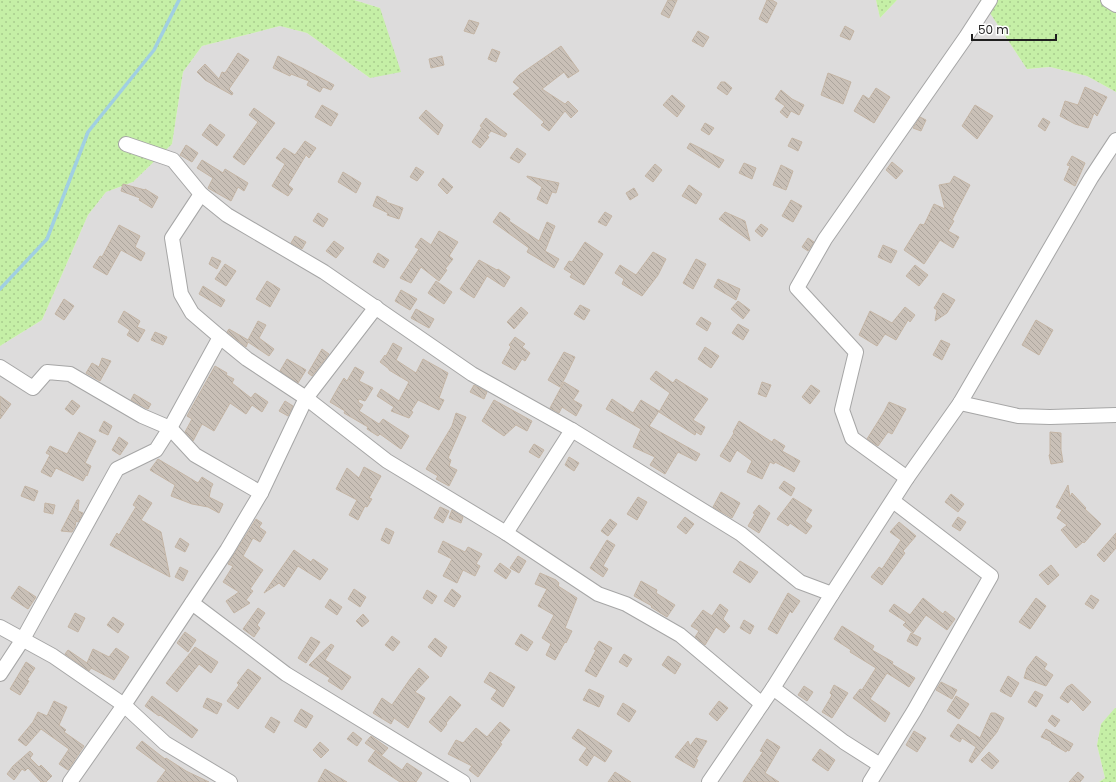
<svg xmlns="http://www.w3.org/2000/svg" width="1116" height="782" font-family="Poppins,sans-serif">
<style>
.residential{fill:#dddcdc}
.grass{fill:url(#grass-dots)}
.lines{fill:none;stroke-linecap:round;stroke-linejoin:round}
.stream{stroke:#a1cfe2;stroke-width:3.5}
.building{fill:url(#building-back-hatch);stroke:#c4b5a5}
.minor-casing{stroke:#a6a6a6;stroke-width:16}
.minor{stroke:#fff;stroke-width:14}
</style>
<defs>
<pattern id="grass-dots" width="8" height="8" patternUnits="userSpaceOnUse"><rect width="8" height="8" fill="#c5efa6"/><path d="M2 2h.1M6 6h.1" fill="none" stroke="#a9cc8e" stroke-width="1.8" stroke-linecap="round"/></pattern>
<pattern id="building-back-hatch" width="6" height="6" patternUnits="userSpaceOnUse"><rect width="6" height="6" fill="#c9c0b7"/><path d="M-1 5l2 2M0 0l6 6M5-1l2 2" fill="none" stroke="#aca59d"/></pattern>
</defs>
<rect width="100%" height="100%" fill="#f1ede4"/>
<polygon class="residential" points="354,0 876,0 880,18 897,0 979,0 982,1 1027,69 1050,67 1087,76 1116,92 1116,708 1101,724 1097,745 1105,778 1099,782 0,782 0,346 42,320 88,215 106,192 133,182 172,144 183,72 202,46 280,26 307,33 370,78 380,8"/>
<g class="grass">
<polygon points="0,0 354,0 380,8 401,72 370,78 307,33 280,26 202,46 183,72 172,144 133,182 106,192 88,215 42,320 0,346"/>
<polygon points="876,0 897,0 880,18"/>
<polygon points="979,0 1116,0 1116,92 1087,76 1050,67 1027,69 982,1"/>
<polygon points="1115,708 1116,708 1116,782 1099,782 1105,778 1097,745 1101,724"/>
</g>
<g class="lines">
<polyline class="stream" points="0,289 47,239 88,132 154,50 179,0"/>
</g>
<g class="building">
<polygon points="668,0 677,0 669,18 661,14"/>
<polygon points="767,0 772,0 777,3 767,23 759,19"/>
<polygon points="469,20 479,23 474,34 464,31"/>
<polygon points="845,26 854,31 850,40 840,36"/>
<polygon points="698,31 709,37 703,47 692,41"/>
<polygon points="561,46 579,71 568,78 564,72 542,89 565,104 568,101 578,111 571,118 565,111 549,131 541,125 544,122 513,94 520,88 513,82 519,75"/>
<polygon points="492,49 500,52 496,62 488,59"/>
<polygon points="238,53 249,60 229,89 233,93 232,95 205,80 197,72 205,64 219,79 222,72 225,73"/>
<polygon points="278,56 304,69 334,85 331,90 323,87 320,92 307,85 309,81 291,74 290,76 273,68"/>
<polygon points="442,56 444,65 431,68 429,59"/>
<polygon points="828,73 851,82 843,104 821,95"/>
<polygon points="721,82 725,82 732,88 727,95 717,88"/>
<polygon points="1085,87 1107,97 1097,116 1094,113 1088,128 1075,124 1060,116 1065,101 1078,105"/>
<polygon points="876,88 890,97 874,123 854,111 863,95 869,99"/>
<polygon points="781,90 792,99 804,105 799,115 791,111 787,118 780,112 785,106 775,99"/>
<polygon points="672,95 685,106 677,117 663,105"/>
<polygon points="322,105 338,114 331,126 315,117"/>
<polygon points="975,105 993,116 977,139 962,126"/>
<polygon points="254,108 275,123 244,165 233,157 258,122 249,115"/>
<polygon points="426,110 443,125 438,135 419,118"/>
<polygon points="920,117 926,120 921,131 913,128"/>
<polygon points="486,118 507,134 505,137 491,131 487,136 489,137 480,148 472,142 482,127 480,126"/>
<polygon points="1043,118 1050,122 1045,131 1038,126"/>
<polygon points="705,123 714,128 709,135 701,130"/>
<polygon points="210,124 225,135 217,146 202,135"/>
<polygon points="792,138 802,142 798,151 788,146"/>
<polygon points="305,141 316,148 309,158 306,155 288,185 293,189 288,196 272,186 285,164 276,158 284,148 295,155"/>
<polygon points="690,143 724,160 719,168 687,148"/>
<polygon points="186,145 198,153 192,162 180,155"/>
<polygon points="517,148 526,154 519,163 510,158"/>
<polygon points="1072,156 1085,163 1075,186 1064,180 1070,166 1067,165"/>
<polygon points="202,160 223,173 225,169 248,183 244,191 238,187 231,201 208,188 213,178 197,168"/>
<polygon points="892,162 903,171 896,179 886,170"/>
<polygon points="744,163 756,168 752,179 739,173"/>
<polygon points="655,164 662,170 653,182 645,176"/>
<polygon points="781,165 793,171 786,190 773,185"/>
<polygon points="416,167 424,172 417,181 410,177"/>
<polygon points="343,172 361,183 356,193 338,182"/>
<polygon points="527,176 559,183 556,193 552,192 547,204 537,199 542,187 527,177"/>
<polygon points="954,176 970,185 952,220 954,221 948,231 959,237 953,248 940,240 924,264 904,250 920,224 924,225 934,204 945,209 939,185 950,183"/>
<polygon points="443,178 453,187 447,194 438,185"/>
<polygon points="123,184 145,190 145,189 158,197 152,208 139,200 140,198 121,191"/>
<polygon points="689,185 702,194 696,204 682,196"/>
<polygon points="634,188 638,195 630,200 626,193"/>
<polygon points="377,196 387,201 386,202 403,208 399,219 387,215 388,213 373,206"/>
<polygon points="791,200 802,206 793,222 782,216"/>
<polygon points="500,212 510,219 509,221 539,241 547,222 555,226 545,251 559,259 554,268 527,252 529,248 493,222"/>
<polygon points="605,212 612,216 606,226 598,222"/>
<polygon points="725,212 745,221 750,241 719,219"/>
<polygon points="318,213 328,219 323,227 313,221"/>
<polygon points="761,224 768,229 762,237 755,231"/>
<polygon points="119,225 140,236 135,247 145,253 141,261 121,250 107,275 93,267 100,256 102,257"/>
<polygon points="439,231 458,242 449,256 453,259 445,269 447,270 439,281 421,267 411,283 400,278 419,249 415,247 421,238 431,245"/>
<polygon points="295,236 306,242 302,249 291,243"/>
<polygon points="808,238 814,242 808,251 802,247"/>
<polygon points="334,241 344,248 336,258 326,251"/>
<polygon points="585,242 603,254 584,285 570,277 572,274 564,269 569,261 572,262"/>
<polygon points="883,245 897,251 891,263 878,257"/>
<polygon points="653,252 666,259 658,275 642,296 622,284 624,279 615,273 620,265 636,275"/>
<polygon points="378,253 389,260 384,268 373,262"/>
<polygon points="212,257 221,261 217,269 209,264"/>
<polygon points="696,259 706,264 693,289 683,283"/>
<polygon points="479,260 497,270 498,269 510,277 504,287 487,276 474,298 460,289"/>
<polygon points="225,264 236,271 226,286 215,279"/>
<polygon points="915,265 928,275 919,286 906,276"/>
<polygon points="718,279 740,289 736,300 714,287"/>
<polygon points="267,281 280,289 270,307 256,299"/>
<polygon points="436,281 452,292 444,304 428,293"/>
<polygon points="203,286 225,300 221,307 199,294"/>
<polygon points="401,290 417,299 410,310 395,301"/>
<polygon points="943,293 955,300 947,313 935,321 937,310 934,308"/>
<polygon points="64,299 74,306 64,320 55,314"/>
<polygon points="738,301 750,310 743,319 731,309"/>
<polygon points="580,305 590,310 584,320 574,314"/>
<polygon points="521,307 528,313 514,329 507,322"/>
<polygon points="905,307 915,315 910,322 908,320 896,340 885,334 877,346 859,335 870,311 892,323"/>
<polygon points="416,309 434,319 429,328 411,318"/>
<polygon points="124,311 140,321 137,327 145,330 138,342 127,335 130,330 118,322"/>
<polygon points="701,317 711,323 707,331 696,324"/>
<polygon points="1036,320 1053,330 1039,355 1022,345"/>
<polygon points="258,321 266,325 259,338 274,349 269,356 248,342 246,347 227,332 229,329 248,340"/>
<polygon points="738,324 749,330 743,340 732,333"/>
<polygon points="155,332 167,337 163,345 151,340"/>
<polygon points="515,337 525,344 522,347 530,353 525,361 522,359 515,370 502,363 511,347 509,345"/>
<polygon points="941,340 950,344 942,360 933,355"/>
<polygon points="393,343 402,348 396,360 416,373 423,359 448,373 439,398 444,400 439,410 418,400 411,411 413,412 409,418 391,411 394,407 377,396 381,389 399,401 409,382 389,370 389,369 380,362 385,355 386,356"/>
<polygon points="705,347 719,356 711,368 698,359"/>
<polygon points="322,349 329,354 312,376 308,373"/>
<polygon points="564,352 575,357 566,376 560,387 548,380"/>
<polygon points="102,358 111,361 100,381 86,373 92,363 99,367"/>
<polygon points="287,359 306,370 298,383 280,371"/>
<polygon points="215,366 227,373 226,375 234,379 232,383 251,398 255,393 268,402 262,412 252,405 246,414 230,403 214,431 202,424 193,441 185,432 192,419 187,416"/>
<polygon points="355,367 364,372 359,381 373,388 365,401 359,399 358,402 363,405 359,411 379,424 383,419 409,436 401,449 380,434 378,436 367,429 368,427 344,413 345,411 330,402 339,386 344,378 347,381"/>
<polygon points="656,371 673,383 676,379 708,399 693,420 705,427 701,435 696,432 695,435 659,412 670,393 650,379"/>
<polygon points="564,382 579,391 573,400 582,405 576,416 562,407 559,413 550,408"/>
<polygon points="762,382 771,385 766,397 758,394"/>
<polygon points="474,385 487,392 484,399 470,392"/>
<polygon points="811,385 820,391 810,404 802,397"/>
<polygon points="134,394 151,404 148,409 131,400"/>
<polygon points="0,396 11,404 0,419"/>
<polygon points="612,399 633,413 641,400 659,411 649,426 700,454 696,461 678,452 665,474 650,465 655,457 633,447 641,429 606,409"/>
<polygon points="72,400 80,406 73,415 65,409"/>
<polygon points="494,400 532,421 527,431 516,425 504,436 482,421"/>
<polygon points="285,401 293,406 288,416 279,411"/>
<polygon points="889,402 906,409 892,434 888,432 878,446 867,439 884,412"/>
<polygon points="456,413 466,417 448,458 451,460 449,466 457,470 449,486 436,479 438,476 426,469 452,426"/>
<polygon points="104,421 112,426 108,435 99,431"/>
<polygon points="739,421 772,442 774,439 785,446 782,451 800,461 794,472 775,462 774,464 770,462 762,479 747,472 752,461 737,450 730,462 720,456 734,433 733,432"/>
<polygon points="79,432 96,441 85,463 91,466 87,476 86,475 83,481 56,468 51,477 41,472 50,455 46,453 50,446 67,454"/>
<polygon points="1050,432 1061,433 1061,450 1063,462 1051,464 1049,455 1050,454"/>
<polygon points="119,437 128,443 120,455 112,450"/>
<polygon points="534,444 544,450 539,458 529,452"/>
<polygon points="569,457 579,463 574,471 565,465"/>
<polygon points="158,459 198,483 202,477 213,484 211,488 209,497 223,504 219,513 208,507 192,504 171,496 175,485 150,470"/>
<polygon points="364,467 381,476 369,498 372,499 367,507 365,506 358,520 349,515 357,500 336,489 347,468 359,478"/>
<polygon points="784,481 795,488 791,496 779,488"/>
<polygon points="1068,485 1070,497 1072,493 1086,508 1085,509 1101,524 1084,543 1083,542 1076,548 1061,530 1067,525 1057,518 1062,510 1056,507"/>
<polygon points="25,486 38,491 34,501 21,496"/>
<polygon points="721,492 740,503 732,518 713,507"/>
<polygon points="951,494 964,504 958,512 945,502"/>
<polygon points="139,495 152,503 141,520 161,532 170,577 110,545 117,533 119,535 136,507 133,505"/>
<polygon points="638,497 647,502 637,520 627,514"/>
<polygon points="793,498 812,510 805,521 812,526 806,534 790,523 788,526 777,519"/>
<polygon points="77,500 79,500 78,511 83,513 78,522 76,521 75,527 72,532 61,531"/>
<polygon points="45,503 55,505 53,514 44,512"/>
<polygon points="759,505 770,513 759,533 748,526 755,514 753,513"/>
<polygon points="440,507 449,511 443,523 434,518"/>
<polygon points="452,510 463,517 461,523 449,518"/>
<polygon points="685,517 694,524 686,534 677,527"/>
<polygon points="958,517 966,522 960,531 952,526"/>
<polygon points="256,519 262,523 259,527 266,532 260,542 253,538 243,556 263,570 250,589 253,591 246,600 250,603 234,613 226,601 239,592 223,582 233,566 228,564"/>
<polygon points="610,519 617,524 608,536 601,531"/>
<polygon points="899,522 916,536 903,551 905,553 882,585 871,577 879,567 882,569 901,540 890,532"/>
<polygon points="386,528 394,532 389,544 381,540"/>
<polygon points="1116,533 1116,548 1104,562 1097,555"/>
<polygon points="180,538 189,544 185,552 175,547"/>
<polygon points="607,540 615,545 603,566 608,569 603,577 590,568"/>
<polygon points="443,541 465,552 468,547 482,554 476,564 480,566 475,576 463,570 457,583 443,576 452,559 438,552"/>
<polygon points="294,550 311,562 313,559 328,569 320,580 298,566 284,587 279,583 264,593"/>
<polygon points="518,556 526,561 519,573 510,568"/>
<polygon points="740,561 758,572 750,583 733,572"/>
<polygon points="500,563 511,571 506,579 494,571"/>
<polygon points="1051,565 1059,575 1048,585 1039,575"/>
<polygon points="180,567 188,571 183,581 175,577"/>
<polygon points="540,573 556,580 559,583 558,586 577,598 565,628 572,631 566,643 565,642 555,660 546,655 551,644 542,638 554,615 538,606 547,589 535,584"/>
<polygon points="641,581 657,590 656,593 675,605 667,617 651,607 652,606 634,596"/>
<polygon points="19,586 36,597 28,609 11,598"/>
<polygon points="354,589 366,597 360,607 348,599"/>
<polygon points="452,589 461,596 454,607 444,601"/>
<polygon points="427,590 437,596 432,604 423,598"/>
<polygon points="788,593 800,601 792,613 790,611 777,634 768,629"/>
<polygon points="1091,595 1099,600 1093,609 1085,604"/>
<polygon points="923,598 943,614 945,611 955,619 947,630 926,615 913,633 903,625 906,622 889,611 894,604 910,615"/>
<polygon points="1036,598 1046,606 1030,629 1019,622"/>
<polygon points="330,599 342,607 337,615 325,607"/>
<polygon points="720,604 728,610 723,619 730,626 724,633 716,627 705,645 695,637 699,631 691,626 703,610 712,616"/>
<polygon points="258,608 265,613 257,625 260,628 254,637 243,629"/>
<polygon points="75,613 85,618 78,632 68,627"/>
<polygon points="363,614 369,621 362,627 356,621"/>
<polygon points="113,617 124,624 118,633 107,625"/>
<polygon points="744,620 754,626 750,634 740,628"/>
<polygon points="842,626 874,646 872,650 893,662 892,664 915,678 909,687 887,673 870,699 890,713 885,722 853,698 860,689 862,690 876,668 850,652 851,650 834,639"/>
<polygon points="185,632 196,640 188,652 177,643"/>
<polygon points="911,633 921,638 917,646 907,641"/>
<polygon points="521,634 533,642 527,651 515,644"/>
<polygon points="392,636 400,642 393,651 385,645"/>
<polygon points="311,637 320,642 306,663 298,658"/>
<polygon points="435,638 447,647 441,657 428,647"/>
<polygon points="599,641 612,648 596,677 585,671 596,650 594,649"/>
<polygon points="331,644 334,646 325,660 351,677 342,690 328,681 330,678 309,665"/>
<polygon points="195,647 218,662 211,673 199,664 177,692 166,683"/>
<polygon points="116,648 129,657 114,680 91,668 89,671 65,654 68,650 87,663 93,649 109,657"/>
<polygon points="624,654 632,659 627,667 619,662"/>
<polygon points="668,656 681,664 675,674 662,665"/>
<polygon points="1036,656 1047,664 1044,669 1053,675 1046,686 1024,678 1027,668"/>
<polygon points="26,662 35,668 27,680 29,681 20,695 10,689"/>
<polygon points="419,668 429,677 415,692 425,698 408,728 394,718 391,724 373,713 382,698 392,705 410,679"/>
<polygon points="248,669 261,678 238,709 227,701 239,685 237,683"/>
<polygon points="490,672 515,687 503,707 491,699 497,690 484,682"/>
<polygon points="1008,676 1019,683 1011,697 1000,691"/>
<polygon points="941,682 957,690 952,699 936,690"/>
<polygon points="1072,684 1091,702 1083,711 1071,699 1068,703 1060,698 1067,687"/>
<polygon points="834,685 848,693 832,718 822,712 832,695 830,693"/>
<polygon points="804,686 813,692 807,701 798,695"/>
<polygon points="589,689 604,696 599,707 583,700"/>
<polygon points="1035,691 1043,695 1036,707 1028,702"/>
<polygon points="152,696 198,730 192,738 160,715 159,716 145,706"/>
<polygon points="450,696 461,705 446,723 447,724 441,732 429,722"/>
<polygon points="956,696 969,704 959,719 947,711"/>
<polygon points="207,698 222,704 217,714 203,707"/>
<polygon points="54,701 67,707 59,725 66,730 64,732 84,746 68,770 59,764 69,749 41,729 26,746 18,740 33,722 38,712 47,716"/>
<polygon points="719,701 728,708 717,721 709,714"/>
<polygon points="623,703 636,711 629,722 617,714"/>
<polygon points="301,709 313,716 306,728 294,721"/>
<polygon points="991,713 995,713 1004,718 997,732 972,763 969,761 976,747 962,738 960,742 950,736 958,724 980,738"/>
<polygon points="1052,715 1060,720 1055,727 1048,721"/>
<polygon points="271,717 280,722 274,733 265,727"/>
<polygon points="500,722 510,730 500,743 502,744 478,777 469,770 472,766 448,754 456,740 463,743 476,728 487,737"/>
<polygon points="578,729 612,751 605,762 594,755 587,766 579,760 587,748 572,738"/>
<polygon points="1046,729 1073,744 1069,751 1067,750 1066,752 1051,743 1052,742 1041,737"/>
<polygon points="914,731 926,738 917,752 906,745"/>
<polygon points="353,732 362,739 357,746 347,739"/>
<polygon points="371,736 388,748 382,755 365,743"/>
<polygon points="696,738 707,741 696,759 698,760 694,768 675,757 688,741 690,746"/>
<polygon points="767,739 780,747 765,773 779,782 743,782 763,752 760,751"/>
<polygon points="142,741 165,759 166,758 186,771 209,782 157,782 166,770 136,748"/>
<polygon points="320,742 329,750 321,758 313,750"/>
<polygon points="820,749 835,760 828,771 812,760"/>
<polygon points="30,751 33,754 30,758 39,767 41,765 52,776 46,782 41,782 28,768 25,771 22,769 14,780 7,774 13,766"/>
<polygon points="375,751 402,770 407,763 422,773 416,782 400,782 368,761"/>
<polygon points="989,752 999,761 992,769 981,760"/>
<polygon points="325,769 347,782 318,782"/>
<polygon points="615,772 631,782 608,782"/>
<polygon points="1078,772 1084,777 1080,782 1069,782"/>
</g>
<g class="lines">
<g class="minor-casing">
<g id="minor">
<polyline points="1108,0 1116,5"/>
<polyline points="126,144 173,160 201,194 227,215 324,272 472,374 572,430 741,534 800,582 832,594"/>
<polyline points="201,194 172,238 181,294 192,313 220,337 247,359 306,398 387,461 506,533 598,594 626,604 680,635 762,704"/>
<polyline points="0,367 33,388 47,372 70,374 142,416 170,428 195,455 261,493"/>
<polyline points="960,403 1018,416 1050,417 1116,415"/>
<polyline points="907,478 852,438 842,410 856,352 797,288 825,239 966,37 990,0"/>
<polyline points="506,533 572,430"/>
<polyline points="192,603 286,674 463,782"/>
<polyline points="0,627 53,656 124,705 165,743 230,782"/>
<polyline points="0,674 23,639 117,469 156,450 170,428 220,337"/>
<polyline points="773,688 844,742 880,765"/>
<polyline points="70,782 124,705 227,550 261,493 306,398 376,307"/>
<polyline points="709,782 773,688 832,594 907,478 960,403 1091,178 1116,140"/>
<polyline points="870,782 914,711 991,576 893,501"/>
</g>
</g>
<use href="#minor" class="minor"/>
</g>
<path d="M972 34v6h84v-6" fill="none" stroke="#1f1f1f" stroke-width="2"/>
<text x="978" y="34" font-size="12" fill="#1f1f1f" stroke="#ffffff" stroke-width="3" paint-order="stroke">50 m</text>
</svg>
